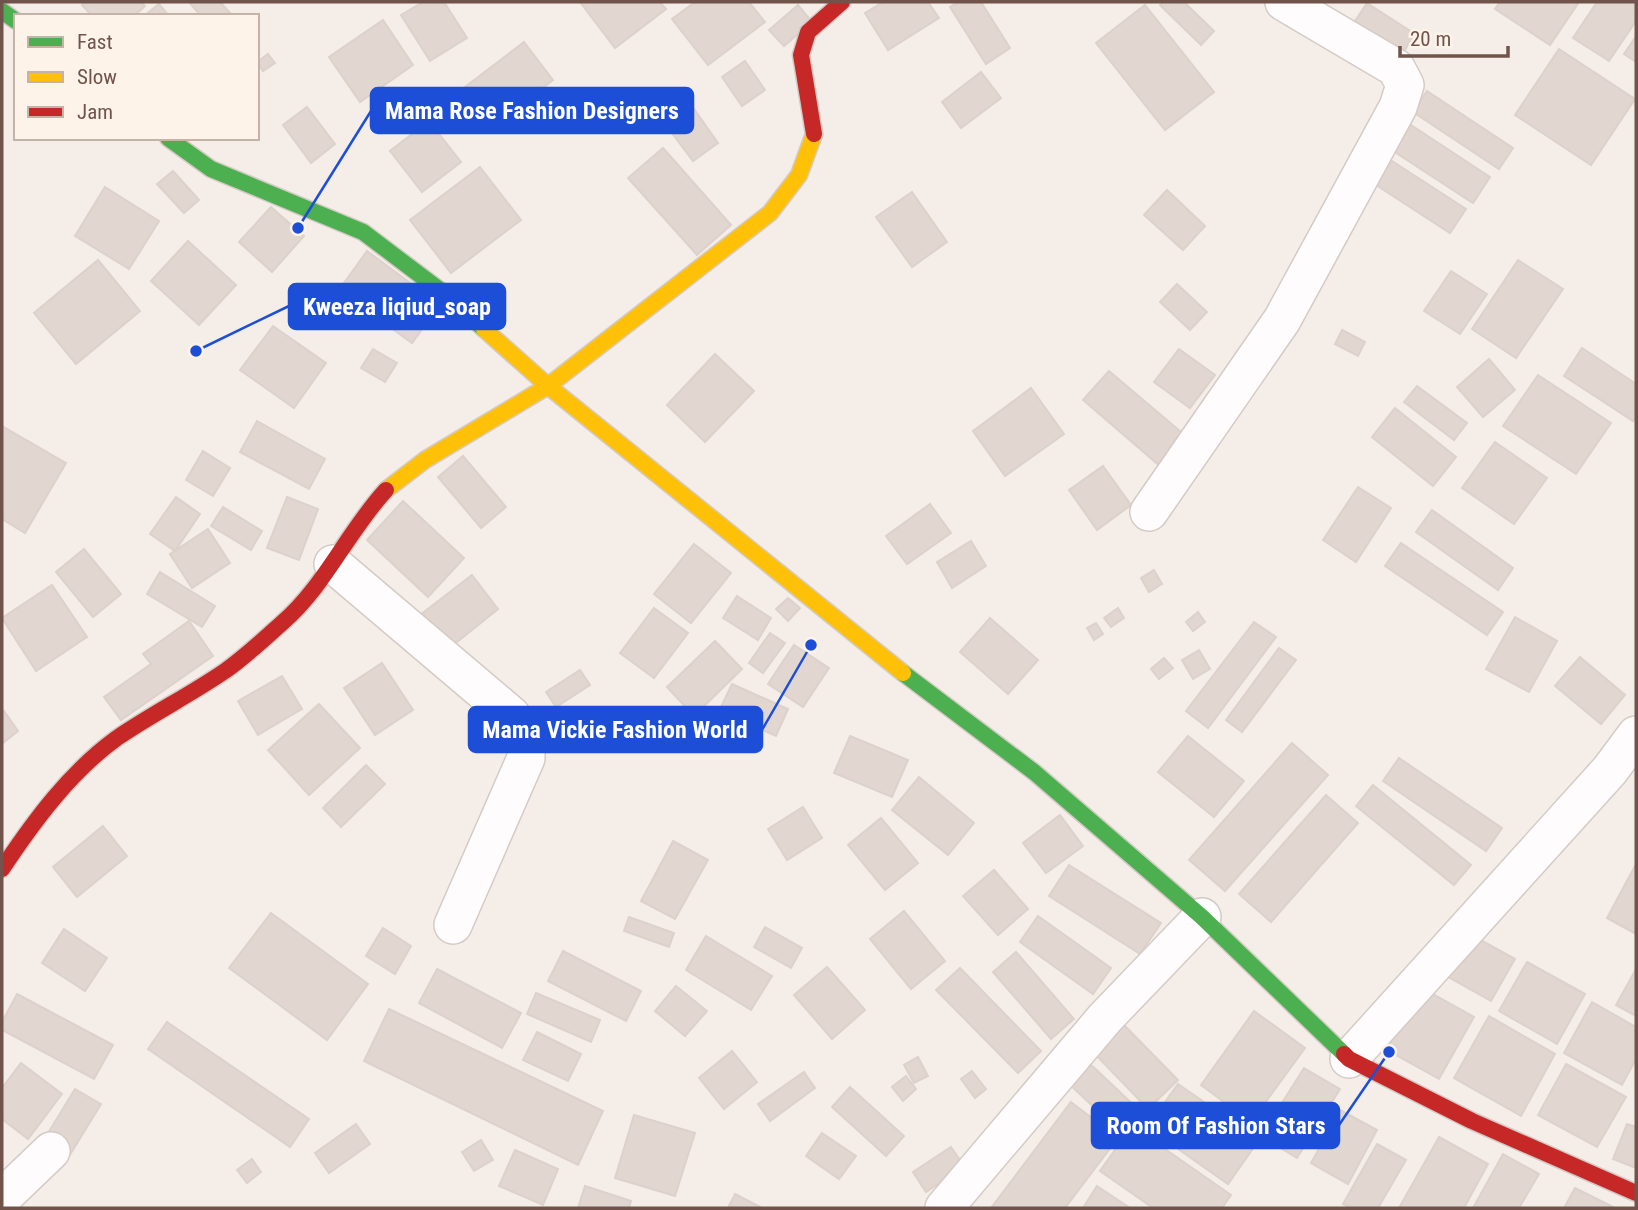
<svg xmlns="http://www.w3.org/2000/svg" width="1638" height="1210" font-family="'Roboto Condensed',sans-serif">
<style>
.building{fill:#e1d6d0;stroke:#ddd1cb;stroke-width:2}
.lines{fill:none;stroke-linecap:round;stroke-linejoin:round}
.street-casing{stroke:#d4cbc6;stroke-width:40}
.fast-casing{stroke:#d4cac5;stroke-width:19}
.slow-casing{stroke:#d4cac5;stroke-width:19}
.jam-casing{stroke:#d4cac5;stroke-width:19}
.street{stroke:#fefcfc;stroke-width:37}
.fast{stroke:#4caf50;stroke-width:16}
.slow{stroke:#ffc107;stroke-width:16}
.jam{stroke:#c62828;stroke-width:16}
.leader{fill:none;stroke:#1d4ed8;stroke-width:2.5}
.callout-dot{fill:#1d4ed8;stroke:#fdf3e8;stroke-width:2.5}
.callout{fill:#1d4ed8;stroke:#1d4ed8;stroke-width:2.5}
.callout-label{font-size:24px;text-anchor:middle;font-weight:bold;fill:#fff}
</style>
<rect width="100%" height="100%" fill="#f5eee8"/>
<g class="building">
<polygon points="85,2 141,2 145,6 134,16 92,16 82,5"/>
<polygon points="189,2 220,2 233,16 201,16"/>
<polygon points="423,2 444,2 467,38 430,61 401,15"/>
<polygon points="580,2 660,2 666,9 615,48"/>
<polygon points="695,2 749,2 765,22 708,65 672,19"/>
<polygon points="883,2 928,2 939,18 888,50 865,13"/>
<polygon points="958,2 981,2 1010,48 986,64 950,7"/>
<polygon points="1164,2 1184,2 1214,31 1201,45 1160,5"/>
<polygon points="1500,2 1579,2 1550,45 1495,9"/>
<polygon points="1597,2 1636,2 1636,21 1609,61 1573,38"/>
<polygon points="1367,3 1415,34 1397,62 1349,30"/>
<polygon points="159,4 169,16 144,16"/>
<polygon points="798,5 812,22 784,46 769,30"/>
<polygon points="1145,5 1214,92 1165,130 1096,43"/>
<polygon points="383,20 413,65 360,102 329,57"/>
<polygon points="1636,36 1636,62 1624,54"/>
<polygon points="524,42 553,80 490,128 461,90"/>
<polygon points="1559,49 1635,99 1591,165 1515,115"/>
<polygon points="268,54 275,63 263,71 257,62"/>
<polygon points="745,61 765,90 742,106 722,77"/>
<polygon points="981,72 1001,98 961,128 942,102"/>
<polygon points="1427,91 1513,148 1499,169 1413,112"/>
<polygon points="692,106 718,143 693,161 666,125"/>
<polygon points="307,107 335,144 311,163 283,125"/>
<polygon points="429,121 461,162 422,192 390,151"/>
<polygon points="1405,121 1490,177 1473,203 1387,147"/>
<polygon points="663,148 731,225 697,255 628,178"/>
<polygon points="1389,159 1466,209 1450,233 1373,183"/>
<polygon points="480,167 521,220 451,273 410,220"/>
<polygon points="173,171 199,200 184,213 157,184"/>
<polygon points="105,187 159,221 129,269 75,236"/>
<polygon points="1167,190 1205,226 1183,250 1144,215"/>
<polygon points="912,192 947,242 912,267 876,217"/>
<polygon points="271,207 304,236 272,272 239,242"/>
<polygon points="188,241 236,285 199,325 151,281"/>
<polygon points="367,251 440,305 412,343 339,290"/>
<polygon points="98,260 140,311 76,364 34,313"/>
<polygon points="1518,260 1563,289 1516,358 1472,329"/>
<polygon points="1451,271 1487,294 1460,334 1424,311"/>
<polygon points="1177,284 1207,312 1190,330 1160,302"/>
<polygon points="273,326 326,363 294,408 240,370"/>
<polygon points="1342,330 1365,342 1358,356 1335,344"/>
<polygon points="1582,348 1636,384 1636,416 1633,421 1564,376"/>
<polygon points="373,349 397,363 385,382 361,368"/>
<polygon points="1179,349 1215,375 1190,408 1154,382"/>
<polygon points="715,354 754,391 705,442 667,405"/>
<polygon points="1489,359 1515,390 1483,417 1457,387"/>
<polygon points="1109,371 1187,437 1161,467 1083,400"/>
<polygon points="1538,375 1611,423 1576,474 1503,426"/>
<polygon points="1417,386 1467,423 1454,440 1404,402"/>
<polygon points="1031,388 1064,434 1005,476 973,431"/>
<polygon points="1395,408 1456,457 1433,486 1372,437"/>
<polygon points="257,421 325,459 309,489 240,452"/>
<polygon points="2,426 66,463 25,533 2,519"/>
<polygon points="1495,442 1547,478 1514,524 1462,488"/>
<polygon points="203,451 230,468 213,496 186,480"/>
<polygon points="463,456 506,507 481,528 438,477"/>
<polygon points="1103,466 1131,505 1097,530 1069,490"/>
<polygon points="1358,487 1391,508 1356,562 1323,540"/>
<polygon points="176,497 200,514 175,551 150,534"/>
<polygon points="287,497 318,509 299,560 267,548"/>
<polygon points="403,501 464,558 428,597 367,540"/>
<polygon points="930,504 951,533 907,564 886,536"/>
<polygon points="223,507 262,531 251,550 211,526"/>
<polygon points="1432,510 1513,568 1498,590 1416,532"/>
<polygon points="208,529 230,563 192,588 170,554"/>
<polygon points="971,541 986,566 952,588 937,562"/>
<polygon points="1401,543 1503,612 1487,635 1385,566"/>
<polygon points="694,544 731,573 691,623 654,594"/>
<polygon points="84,549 121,594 93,617 56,572"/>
<polygon points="1154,570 1162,584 1149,592 1141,578"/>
<polygon points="160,572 215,606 202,627 147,594"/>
<polygon points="472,575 498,609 442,654 415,619"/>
<polygon points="52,585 87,637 36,671 2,618"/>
<polygon points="737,596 771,618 758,640 723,618"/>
<polygon points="788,598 800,608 788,621 776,609"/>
<polygon points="654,608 688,633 654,678 620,653"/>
<polygon points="1118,608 1124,618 1111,627 1104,618"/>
<polygon points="1198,612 1205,622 1193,631 1186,622"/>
<polygon points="1515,617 1557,641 1529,692 1486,669"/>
<polygon points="990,618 1038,660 1008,694 960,652"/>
<polygon points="189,621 213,656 121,720 104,697 151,664 143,654"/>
<polygon points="1254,622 1276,637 1208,728 1186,711"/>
<polygon points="1096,623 1103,634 1094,640 1087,628"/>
<polygon points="770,633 785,643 763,673 749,663"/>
<polygon points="715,641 742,669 694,716 667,687"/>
<polygon points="794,645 829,668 803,707 768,684"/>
<polygon points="1279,648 1296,660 1242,732 1226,720"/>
<polygon points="1199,650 1210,669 1193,679 1182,660"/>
<polygon points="1580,657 1625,695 1601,724 1555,686"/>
<polygon points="1164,658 1173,668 1159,679 1151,669"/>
<polygon points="382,663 413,710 375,735 344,688"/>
<polygon points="580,670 590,685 556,707 546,692"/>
<polygon points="282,676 302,709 258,735 238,701"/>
<polygon points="732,684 788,709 776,736 719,711"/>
<polygon points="319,704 360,748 309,795 268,750"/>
<polygon points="4,711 18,731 2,744 2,713"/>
<polygon points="850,736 908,760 892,797 834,773"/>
<polygon points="1188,736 1244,781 1214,817 1158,772"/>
<polygon points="1292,743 1328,775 1225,891 1189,860"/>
<polygon points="1399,758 1502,828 1486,851 1383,781"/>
<polygon points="366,765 385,784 341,827 323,808"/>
<polygon points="919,777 974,823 948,855 892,810"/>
<polygon points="1373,785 1471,865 1454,885 1356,806"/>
<polygon points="1326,795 1358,823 1271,922 1239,894"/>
<polygon points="803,807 822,838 787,860 768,829"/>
<polygon points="1060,815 1083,846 1046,873 1023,843"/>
<polygon points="881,818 918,863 885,890 848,845"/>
<polygon points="103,826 127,856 77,897 53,867"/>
<polygon points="673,841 708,860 675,919 641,901"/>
<polygon points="1636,864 1636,934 1607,918"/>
<polygon points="1069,865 1161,923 1140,954 1049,896"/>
<polygon points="994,870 1028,909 998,935 963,896"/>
<polygon points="904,911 945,961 911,989 870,939"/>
<polygon points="271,913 368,984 327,1040 229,968"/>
<polygon points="1038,916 1111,968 1093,994 1020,942"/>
<polygon points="629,917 674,933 669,947 624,931"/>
<polygon points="765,927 802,948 791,968 754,947"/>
<polygon points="383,928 411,946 395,974 366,956"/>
<polygon points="64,929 107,958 85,991 42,963"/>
<polygon points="1466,932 1515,959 1491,1001 1443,974"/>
<polygon points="706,936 772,976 751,1010 686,970"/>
<polygon points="563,951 641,991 626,1021 548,981"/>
<polygon points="1016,952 1074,1019 1051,1039 993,972"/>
<polygon points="1527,962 1585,994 1557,1044 1499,1011"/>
<polygon points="827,967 865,1010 832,1039 794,995"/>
<polygon points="960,968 1041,1051 1018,1073 936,990"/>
<polygon points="437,969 521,1013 502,1048 419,1003"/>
<polygon points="1636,969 1636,1016 1616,1005"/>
<polygon points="1413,983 1474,1017 1439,1079 1378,1045"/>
<polygon points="676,986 707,1011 685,1036 655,1011"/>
<polygon points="536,993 600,1020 591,1042 527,1014"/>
<polygon points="17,994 113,1045 94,1079 2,1030 2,1022"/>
<polygon points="1592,1002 1636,1027 1636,1059 1622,1085 1564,1053"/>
<polygon points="389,1009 603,1111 578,1165 364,1061"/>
<polygon points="1254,1011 1305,1048 1251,1122 1201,1085"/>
<polygon points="1489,1016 1555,1054 1521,1116 1454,1078"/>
<polygon points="167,1022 309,1119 290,1147 148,1049"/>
<polygon points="1122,1023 1178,1080 1148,1109 1093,1052"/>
<polygon points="537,1032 581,1054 568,1081 523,1060"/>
<polygon points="732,1051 757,1082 724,1109 699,1078"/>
<polygon points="918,1057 928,1076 914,1083 904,1065"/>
<polygon points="1086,1060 1140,1111 1120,1132 1066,1081"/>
<polygon points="21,1063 62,1094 28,1139 2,1119 2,1088"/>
<polygon points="1566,1064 1626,1097 1597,1147 1538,1115"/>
<polygon points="1304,1068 1340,1089 1297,1158 1261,1136"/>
<polygon points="972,1071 986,1089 975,1098 961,1079"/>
<polygon points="804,1072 815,1088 770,1121 758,1104"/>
<polygon points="906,1076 916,1089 903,1101 892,1087"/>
<polygon points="1178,1084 1259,1140 1228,1184 1147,1127"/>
<polygon points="850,1087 904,1136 886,1156 832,1107"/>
<polygon points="75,1089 101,1104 68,1158 42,1143"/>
<polygon points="1071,1102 1118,1138 1065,1208 991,1208"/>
<polygon points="1340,1110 1377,1130 1348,1184 1311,1163"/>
<polygon points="634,1115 695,1133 675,1196 615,1178"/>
<polygon points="356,1124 370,1144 329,1173 315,1153"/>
<polygon points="1627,1124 1636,1127 1636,1168 1613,1159"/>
<polygon points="1132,1126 1231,1195 1222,1208 1153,1208 1100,1171"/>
<polygon points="822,1133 856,1156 839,1179 806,1156"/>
<polygon points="1439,1137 1488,1164 1464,1208 1399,1208"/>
<polygon points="481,1140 493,1160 474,1171 462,1152"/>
<polygon points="1377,1144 1406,1160 1378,1208 1351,1208 1343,1204"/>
<polygon points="951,1147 964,1166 926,1192 913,1172"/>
<polygon points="515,1150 558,1169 543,1205 499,1186"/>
<polygon points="1503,1154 1539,1174 1519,1208 1473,1208"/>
<polygon points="252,1159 261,1172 247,1183 237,1170"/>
<polygon points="585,1186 631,1201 629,1208 578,1208"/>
<polygon points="1097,1186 1130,1208 1083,1208"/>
<polygon points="1575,1188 1615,1208 1564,1208"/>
<polygon points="735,1194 762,1208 728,1208"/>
</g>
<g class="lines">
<g class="street-casing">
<g id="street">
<polyline points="1149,512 1282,320 1398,107 1405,85 1396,68 1284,2"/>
<polyline points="333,564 511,715 526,736 526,758 453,925"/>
<polyline points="1349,1059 1610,770 1636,735"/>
<polyline points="2,1198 51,1151"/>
<polyline points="944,1208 1105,1018 1202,917"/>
</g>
</g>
<g class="fast-casing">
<g id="fast">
<polyline points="2,11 16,21"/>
<polyline points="168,138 211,169 363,232 445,294 484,329"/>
<polyline points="903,673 1034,772 1202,917 1344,1054"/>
</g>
</g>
<g class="slow-casing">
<g id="slow">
<polyline points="484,329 548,386 903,673"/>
<polyline points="386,490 425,460 548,386 770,213 799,175 814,134"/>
</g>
</g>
<g class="jam-casing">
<g id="jam">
<polyline points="814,134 801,55 808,32 842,2"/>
<path d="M2 869C34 821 70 772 117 738 152 714 190 695 225 671 245 657 264 639 282 623 325 586 348 531 386 490"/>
<polyline points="1344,1054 1349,1059 1472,1121 1636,1193"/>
</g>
</g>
<use href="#street" class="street"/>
<use href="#fast" class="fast"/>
<use href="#slow" class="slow"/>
<use href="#jam" class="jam"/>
</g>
<path class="leader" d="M298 228L371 111M196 351L289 306M811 645L762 730M1389 1052L1339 1125"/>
<g class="callout-dot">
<circle cx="298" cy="228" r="7"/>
<circle cx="196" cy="351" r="7"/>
<circle cx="811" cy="645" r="7"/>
<circle cx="1389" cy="1052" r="7"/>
</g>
<g class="callout">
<rect x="371" y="88" width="322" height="45" rx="7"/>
<rect x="289" y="284" width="216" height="45" rx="7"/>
<rect x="469" y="707" width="293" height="45" rx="7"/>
<rect x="1092" y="1103" width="247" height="45" rx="7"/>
</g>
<g class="callout-label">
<text x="532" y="119">Mama Rose Fashion Designers</text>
<text x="397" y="315">Kweeza liqiud_soap</text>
<text x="615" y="738">Mama Vickie Fashion World</text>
<text x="1216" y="1134">Room Of Fashion Stars</text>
</g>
<rect width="1638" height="1210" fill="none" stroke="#70544b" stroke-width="7"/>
<rect x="14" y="14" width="245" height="126" fill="#fdf3e8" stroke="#c5b3a9" stroke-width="2"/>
<rect x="28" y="37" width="35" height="10" fill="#4caf50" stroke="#c5b3a9" stroke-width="2"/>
<text x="77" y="49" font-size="21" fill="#70544b">Fast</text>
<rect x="28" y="72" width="35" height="10" fill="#ffc107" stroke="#c5b3a9" stroke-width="2"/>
<text x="77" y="84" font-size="21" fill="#70544b">Slow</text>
<rect x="28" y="107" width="35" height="10" fill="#c62828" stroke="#c5b3a9" stroke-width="2"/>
<text x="77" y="119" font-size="21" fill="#70544b">Jam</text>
<path d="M1400 46v10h108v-10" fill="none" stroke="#70544b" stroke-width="3.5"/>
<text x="1410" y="46" font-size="21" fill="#70544b" stroke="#fdf3e8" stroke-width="5" paint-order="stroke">20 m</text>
</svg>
